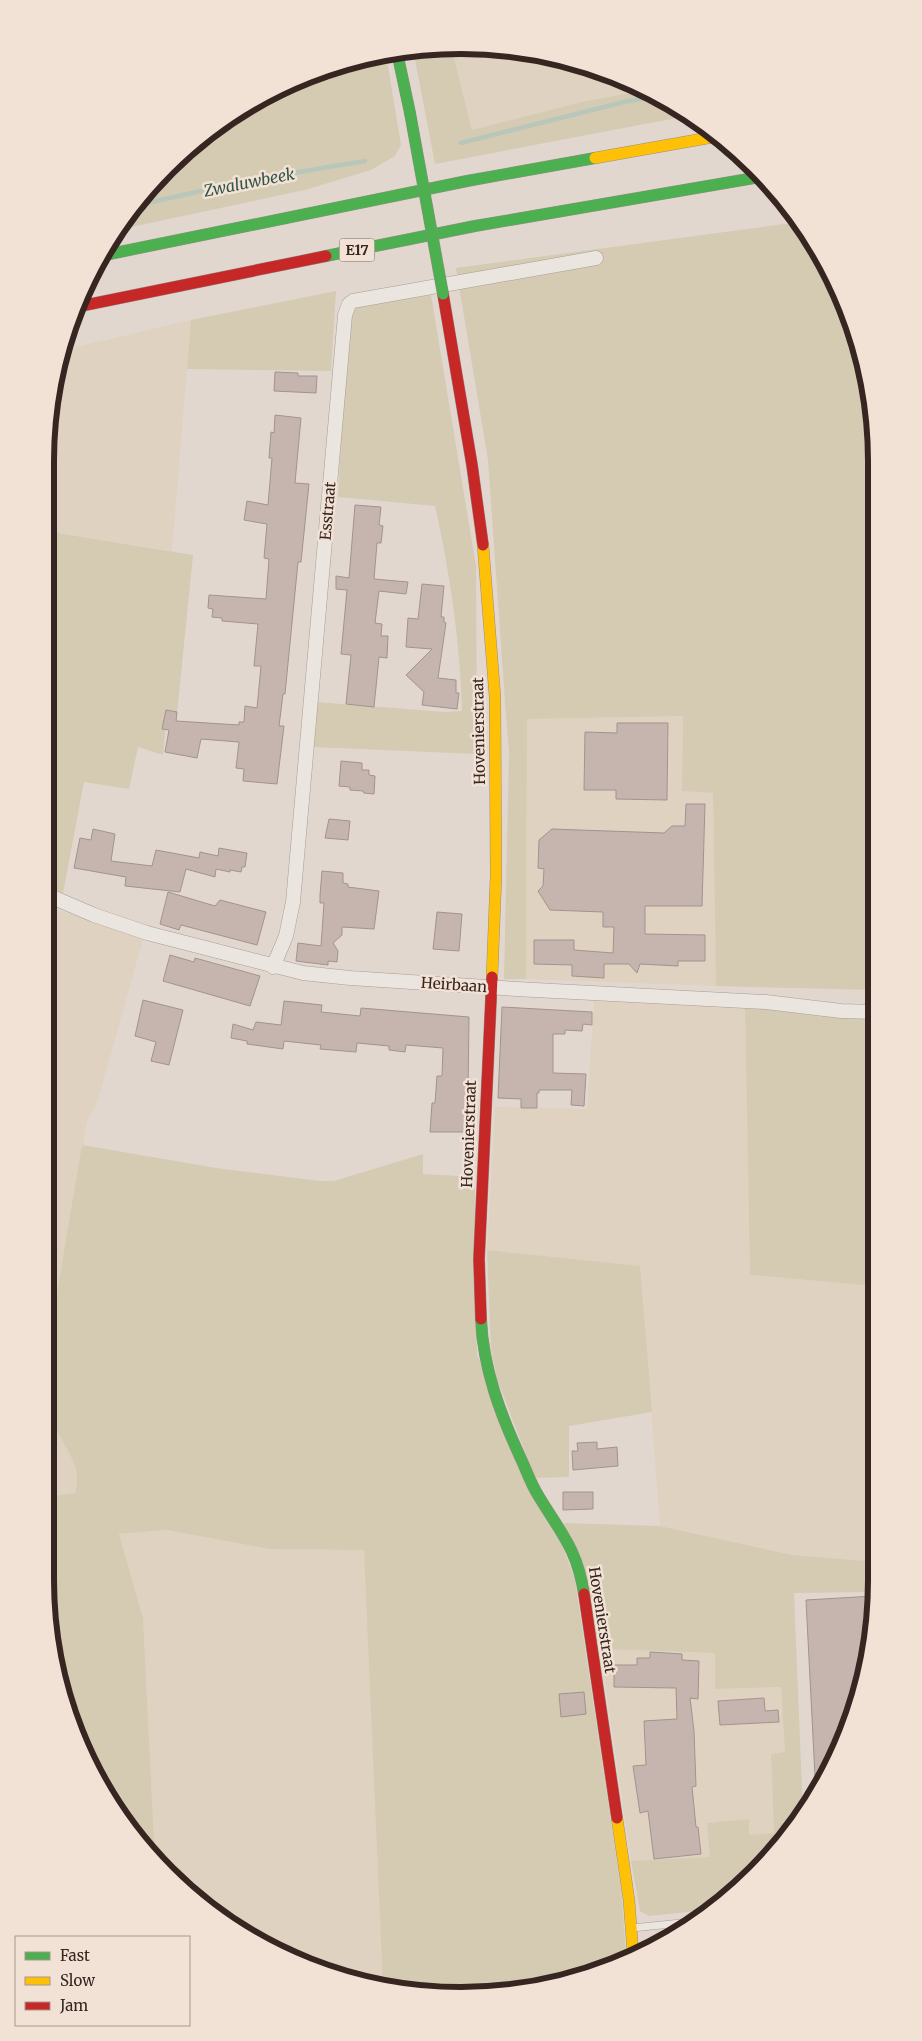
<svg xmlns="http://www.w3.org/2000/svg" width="922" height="2041" font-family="Merriweather,serif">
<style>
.farmland{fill:#e0d2c0}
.green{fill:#d4cbb2}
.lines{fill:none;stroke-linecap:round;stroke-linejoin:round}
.stream{stroke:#b9c6ba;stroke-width:4.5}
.building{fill:#c6b5af;stroke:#a2938e}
.lane-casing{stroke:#a89d97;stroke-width:8}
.street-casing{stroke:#a89d97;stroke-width:15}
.fast-casing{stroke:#978d87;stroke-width:12}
.slow-casing{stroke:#978d87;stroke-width:12}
.jam-casing{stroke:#978d87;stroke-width:12}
.lane{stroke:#ebe5df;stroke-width:7}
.street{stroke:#ebe5df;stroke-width:14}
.fast{stroke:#4caf50;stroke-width:11}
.slow{stroke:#ffc107;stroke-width:11}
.jam{stroke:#c62828;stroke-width:11}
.fast-bridge-casing{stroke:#978d87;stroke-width:12;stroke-linecap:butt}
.fast-bridge{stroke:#4caf50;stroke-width:11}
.labels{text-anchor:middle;stroke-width:5;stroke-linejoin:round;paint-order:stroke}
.shield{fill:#f2e2d5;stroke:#6e5e56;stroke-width:1}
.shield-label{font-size:14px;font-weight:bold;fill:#362520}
.street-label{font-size:15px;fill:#362520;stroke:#f2e2d5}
.water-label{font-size:16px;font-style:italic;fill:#315448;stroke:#f2e2d5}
.rim{fill:none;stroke:#362520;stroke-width:6}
</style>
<rect width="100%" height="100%" fill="#e2d7ce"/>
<g class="farmland">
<polygon points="451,46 516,49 595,67 640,91 582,102 472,130"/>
<polygon points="191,320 172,551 45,531 45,461 63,350"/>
<polygon points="683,716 682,791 713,793 716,986 526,979 527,719"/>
<polygon points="45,905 143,939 98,1100 87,1122 45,1364"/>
<polygon points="594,1000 745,1007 750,1275 876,1286 877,1562 792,1555 660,1526 640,1266 487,1250 495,1107 587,1109"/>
<polygon points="45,1397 52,1420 73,1457 78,1484 75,1493 45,1497"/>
<polygon points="167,1530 270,1549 365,1550 383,1988 253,1940 155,1860 143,1618 119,1534"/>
<polygon points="600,1649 715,1653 715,1689 781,1687 785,1752 771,1754 774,1834 749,1836 748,1819 708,1823 711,1857 631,1861"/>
</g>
<g class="green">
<polygon points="434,46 451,46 472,130 582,102 640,91 687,116 435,164 413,49"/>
<polygon points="386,54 401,145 395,156 371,170 305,190 117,230 148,187 208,131 277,88 354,59"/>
<polygon points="799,222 845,302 873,406 875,990 716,986 713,793 682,791 683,716 527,719 526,979 504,979 509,751 505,702 488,460 456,268"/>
<polygon points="336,291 331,371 187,369 191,320"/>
<path d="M431 295 476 566 477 754 313 747 316 702 445 712 462 711C460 642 450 573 435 506L338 497 348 312 350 307Z"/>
<polygon points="45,531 193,555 176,724 166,724 163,755 138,747 129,789 84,782 63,893 45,888"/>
<polygon points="745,1007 875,1014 876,1286 750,1275"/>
<path d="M82 1145 216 1168 320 1181H334L423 1154V1174L475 1177 477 1355 565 1552 575 1580 622 1896 626 1956 542 1988 461 1996 383 1988 364 1550 270 1549 167 1530 119 1534 143 1618 155 1860 148 1854 101 1788 67 1714 45 1580V1497L75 1493C84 1463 60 1444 51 1418 45 1400 45 1383 45 1364Z"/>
<polygon points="487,1250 640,1266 652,1412 569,1426 569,1477 535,1478 497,1379 491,1350"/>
<polygon points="564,1523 660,1526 792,1555 877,1562 875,1592 794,1593 803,1813 774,1854 706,1910 649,1916 640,1911 631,1861 710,1857 707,1823 749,1819 749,1835 774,1833 771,1754 785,1752 781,1687 715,1689 715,1653 600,1649"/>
</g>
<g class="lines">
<g class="stream">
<polyline points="461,143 624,102 651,97"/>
<polyline points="134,206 245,181 365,161"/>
</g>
</g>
<g class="building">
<polygon points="275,372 298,373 298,376 317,376 316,393 274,391"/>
<polygon points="275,415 301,418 295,483 309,484 301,562 298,562 285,694 283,694 279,726 284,726 277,784 243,781 244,769 236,768 239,742 201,739 197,758 165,752 169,730 162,729 166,710 177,712 176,721 239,725 239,722 244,722 245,706 257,708 261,666 254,666 258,624 222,621 222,618 212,617 213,609 208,608 209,595 266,599 269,559 264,558 267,524 244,520 247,501 268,505 272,458 269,458 271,432 274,433"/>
<polygon points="355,505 381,507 379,525 383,526 381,543 377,543 374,579 408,582 406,594 379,591 375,623 382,624 381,636 388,636 387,658 379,657 374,707 346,704 351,655 341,654 347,590 336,589 336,576 349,578"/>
<polygon points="422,584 444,586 441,617 444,617 444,622 446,623 438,678 456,680 456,693 459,693 457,709 422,705 424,692 406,675 432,649 406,647 408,618 418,619"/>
<polygon points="617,723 668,723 667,800 616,799 616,790 584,790 585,732 617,733"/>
<polygon points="341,761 362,763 362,770 369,770 369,775 375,776 374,794 364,793 363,791 350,790 350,787 339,786"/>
<polygon points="686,804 705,804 702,906 645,906 645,934 705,935 705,961 678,961 678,966 640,964 637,973 629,964 604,964 604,978 572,976 572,965 534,964 534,940 574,940 574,950 613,953 614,927 603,927 603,912 550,910 538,891 543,886 544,869 538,868 539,840 552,829 664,833 672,826 685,826"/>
<polygon points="329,819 350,821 348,840 325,838"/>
<polygon points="93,829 115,834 111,861 152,866 156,850 199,858 200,852 218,856 219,848 247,853 245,867 242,867 241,872 230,870 230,872 216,869 215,877 186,869 180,892 125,886 126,877 74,868 80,838 91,840"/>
<polygon points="322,871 343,873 343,883 348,884 348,887 379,891 374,929 342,927 342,935 333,943 338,951 337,962 328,961 328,965 296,961 298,943 321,946 324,903 320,903 320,895"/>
<polygon points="168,892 215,906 220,900 266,912 257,945 181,925 179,930 160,924"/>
<polygon points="437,912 462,914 459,951 433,949"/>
<polygon points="170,955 194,962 195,958 260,976 250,1006 163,981"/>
<polygon points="143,1000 183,1010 169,1065 151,1061 156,1042 135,1036"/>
<polygon points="284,1001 322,1005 321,1012 360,1016 361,1008 469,1017 468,1092 475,1092 474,1113 465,1114 465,1132 430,1132 432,1103 435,1103 437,1076 442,1076 443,1048 406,1045 405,1052 389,1050 389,1046 357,1043 356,1052 320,1049 321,1045 284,1041 283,1049 247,1044 247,1041 231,1038 233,1024 253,1030 256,1022 281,1025"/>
<polygon points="502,1007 592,1012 592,1025 583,1024 582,1031 565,1030 565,1034 553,1034 553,1073 586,1074 584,1106 571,1105 572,1090 539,1090 539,1093 537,1093 537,1108 521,1108 521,1099 498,1098"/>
<polygon points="597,1442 597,1449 617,1447 618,1466 573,1470 572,1451 578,1451 577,1443"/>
<polygon points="563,1492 593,1492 593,1509 563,1510"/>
<polygon points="874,1596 855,1714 821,1788 816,1796 806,1600"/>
<polygon points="650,1652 682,1654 682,1660 699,1661 698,1699 690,1698 694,1731 696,1786 692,1787 696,1827 698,1827 701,1854 654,1859 648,1811 640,1813 633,1766 646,1765 644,1721 677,1719 676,1688 614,1687 614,1665 637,1665 637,1658 650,1658"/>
<polygon points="584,1692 586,1714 561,1717 559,1694"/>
<polygon points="764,1698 765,1711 778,1710 779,1722 720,1725 718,1701"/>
</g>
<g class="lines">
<g class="lane-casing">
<polyline id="lane" points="632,1928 691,1922"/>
</g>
<g class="street-casing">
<g id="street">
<polyline points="45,894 94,915 147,933 303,973 350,978 516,989 766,1002 841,1011 875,1012"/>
<polyline points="273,967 286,936 293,902 345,315 349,304 353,301 596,258"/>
</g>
</g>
<g class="fast-casing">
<g id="fast">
<polyline points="397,52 410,113"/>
<polyline points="100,256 467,181 595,158"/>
<polyline points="326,256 475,226 760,177"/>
<path d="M481 1319C483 1369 501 1416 522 1461 527 1472 531 1484 538 1495 560 1532 577 1548 584 1594"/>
</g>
</g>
<g class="slow-casing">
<g id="slow">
<polyline points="595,158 719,136"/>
<polyline points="483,545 495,697 496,876 492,977"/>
<polyline points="617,1818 629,1900 633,1954"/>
</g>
</g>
<g class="jam-casing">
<g id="jam">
<polyline points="443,294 472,465 483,545"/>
<polyline points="76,307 326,256"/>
<polyline points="481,1319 479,1259 492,977"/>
<polyline points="584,1594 617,1818"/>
</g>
</g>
<use href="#lane" class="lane"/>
<use href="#street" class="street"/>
<use href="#fast" class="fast"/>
<use href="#slow" class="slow"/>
<use href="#jam" class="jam"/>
<g class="fast-bridge-casing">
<polyline id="fast-bridge" points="410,113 443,294"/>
</g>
<use href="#fast-bridge" class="fast-bridge"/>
</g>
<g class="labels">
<rect class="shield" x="339.5" y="238.5" width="35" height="23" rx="4"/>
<g class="shield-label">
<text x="357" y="255">E17</text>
</g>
<g class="street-label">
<text transform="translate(328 511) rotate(-85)" y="5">Esstraat</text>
<text transform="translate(479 731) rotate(-91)" y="5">Hovenierstraat</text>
<text transform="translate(454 985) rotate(4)" y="5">Heirbaan</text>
<text transform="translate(469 1134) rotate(-88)" y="5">Hovenierstraat</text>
<text transform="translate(602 1620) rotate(81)" y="5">Hovenierstraat</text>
</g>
<g class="water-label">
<text transform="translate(249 182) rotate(-11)" y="6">Zwaluwbeek</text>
</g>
</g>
<path d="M0 0H922V2041H0ZM461 54H461A407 407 0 0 1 868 461V1580A407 407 0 0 1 461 1987H461A407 407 0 0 1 54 1580V461A407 407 0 0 1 461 54Z" fill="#f2e2d5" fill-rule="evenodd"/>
<path class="rim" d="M461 54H461A407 407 0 0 1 868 461V1580A407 407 0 0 1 461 1987H461A407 407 0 0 1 54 1580V461A407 407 0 0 1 461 54Z"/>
<rect x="15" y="1936" width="175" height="90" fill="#f2e2d5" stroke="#a7968d"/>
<rect x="25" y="1952" width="25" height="8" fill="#4caf50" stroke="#a7968d"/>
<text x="60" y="1961" font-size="15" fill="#362520">Fast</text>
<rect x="25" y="1977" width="25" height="8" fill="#ffc107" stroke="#a7968d"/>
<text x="60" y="1986" font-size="15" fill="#362520">Slow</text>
<rect x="25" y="2002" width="25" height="8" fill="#c62828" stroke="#a7968d"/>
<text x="60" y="2011" font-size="15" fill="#362520">Jam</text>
</svg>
